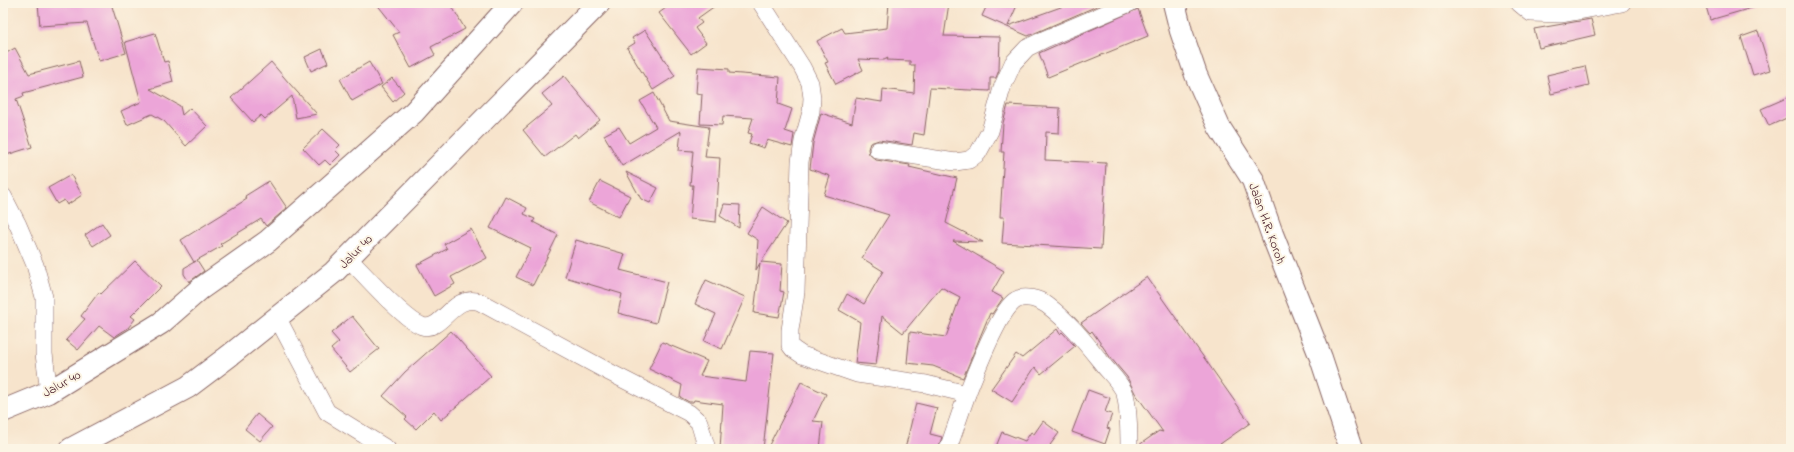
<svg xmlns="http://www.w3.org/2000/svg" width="1794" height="452" font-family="'Indie Flower',sans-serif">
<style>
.building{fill:#eca5d8}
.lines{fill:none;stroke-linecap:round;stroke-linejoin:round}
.minor-casing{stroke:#876463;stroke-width:18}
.major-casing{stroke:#876463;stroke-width:24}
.highway-casing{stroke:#876463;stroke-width:24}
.minor{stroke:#fff;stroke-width:17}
.major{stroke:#fff;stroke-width:22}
.highway{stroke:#fff;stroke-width:22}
.labels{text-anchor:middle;stroke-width:4;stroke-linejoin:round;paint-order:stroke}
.street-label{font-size:13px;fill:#4a1f2b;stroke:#fcf5e5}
</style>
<rect width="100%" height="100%" fill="#fcf5e5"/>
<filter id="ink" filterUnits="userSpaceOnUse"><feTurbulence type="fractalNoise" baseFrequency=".025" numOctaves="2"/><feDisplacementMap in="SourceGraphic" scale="8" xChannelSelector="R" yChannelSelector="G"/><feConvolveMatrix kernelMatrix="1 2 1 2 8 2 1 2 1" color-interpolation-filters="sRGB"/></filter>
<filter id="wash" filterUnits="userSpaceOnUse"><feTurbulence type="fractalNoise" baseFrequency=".012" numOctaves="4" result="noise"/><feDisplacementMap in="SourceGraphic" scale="16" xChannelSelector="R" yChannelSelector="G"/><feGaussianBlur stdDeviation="0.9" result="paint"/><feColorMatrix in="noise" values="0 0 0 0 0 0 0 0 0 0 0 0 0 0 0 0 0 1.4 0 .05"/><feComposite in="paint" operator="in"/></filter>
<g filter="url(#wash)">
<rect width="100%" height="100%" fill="#f7e4cc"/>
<g id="blocks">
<g class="building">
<polygon points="38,3 111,3 126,53 99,61 87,23 40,26"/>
<polygon points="376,3 450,3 465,29 431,47 435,55 411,68 393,35 399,32"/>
<polygon points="673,3 719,3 698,18 702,23 695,28 706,43 691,54 659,13"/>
<polygon points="889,3 949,3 944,36 1000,37 999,70 996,78 990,78 990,91 930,88 924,135 914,133 912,145 879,140 870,143 868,149 869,154 876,160 910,165 909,167 957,178 946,223 983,242 953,241 1004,271 992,292 1003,298 992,314 990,313 963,378 933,366 907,363 910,332 946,337 960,297 941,287 903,333 882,316 876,365 855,363 860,322 839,310 847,294 864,304 883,271 862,258 889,215 824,195 830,176 810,169 813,143 821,113 852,123 856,98 882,102 883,89 914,93 915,65 910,65 910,61 887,60 888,58 884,60 858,59 863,70 836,84 825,63 828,62 817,41 842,28 845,33 887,28"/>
<polygon points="988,3 1018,3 1008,26 1072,3 1104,3 1028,36 982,16"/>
<polygon points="1705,3 1754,3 1755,7 1710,20"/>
<polygon points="1138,9 1148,36 1048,77 1039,53"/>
<polygon points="1591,19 1595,35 1539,48 1534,29"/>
<polygon points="645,30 675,76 653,90 627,48 635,43 632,38"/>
<polygon points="1758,31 1770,70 1753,75 1741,37"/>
<polygon points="155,33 164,62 168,61 173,82 150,89 180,106 182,115 190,108 207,126 186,146 164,121 152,114 127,125 121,111 141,102 125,42"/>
<polygon points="15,48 29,74 79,61 83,77 23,93 24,96 16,99 32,147 3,156 3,55"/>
<polygon points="322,49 328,63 311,71 305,57"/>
<polygon points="271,62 289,83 317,114 296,118 292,96 265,119 261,115 253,122 231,98"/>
<polygon points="369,62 382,84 352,101 340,79"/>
<polygon points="1585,66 1589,85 1551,94 1547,75"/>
<polygon points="698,67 729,69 729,73 780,77 778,104 792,109 785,131 794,134 792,147 767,140 764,148 749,143 752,134 748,133 753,118 723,116 722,125 700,124 702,94 696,93"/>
<polygon points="564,76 600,120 578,138 575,134 545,157 523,130 552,106 542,94"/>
<polygon points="392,78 404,92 393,102 381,87"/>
<polygon points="654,93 669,121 709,127 705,157 720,158 716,222 690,219 693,185 690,185 693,151 679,150 681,131 622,166 604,135 619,127 629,143 656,127 640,101"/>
<polygon points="1791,96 1791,116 1769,126 1761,109"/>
<polygon points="1008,105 1060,108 1059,133 1046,132 1045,160 1106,163 1101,249 1002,243 1004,217 1000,217 1004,152 1001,152 1003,123"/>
<polygon points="323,129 340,145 335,150 340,155 330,165 325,160 319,165 303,148"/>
<polygon points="626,172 658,188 650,203 641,199"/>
<polygon points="71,175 82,195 67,205 64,200 57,204 48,188"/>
<polygon points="269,181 287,208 266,226 261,219 220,244 222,246 197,260 204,271 189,282 184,274 184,268 196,261 194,262 181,240 247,199 245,196"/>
<polygon points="600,181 630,196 619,217 589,202"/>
<polygon points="506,197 527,208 524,214 535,219 533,222 558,235 533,285 516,277 531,248 490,228"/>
<polygon points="724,204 740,205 739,228 720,216"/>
<polygon points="763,207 787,223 761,262 782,264 780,291 784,292 779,317 754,313 760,263 756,270 758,240 747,233"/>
<polygon points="102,223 110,235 93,246 85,235"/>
<polygon points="471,229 487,258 451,277 455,284 434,296 417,265 447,249 444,244"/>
<polygon points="576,240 625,254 620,270 667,282 656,323 618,313 622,294 565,277"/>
<polygon points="135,261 161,286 131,316 135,319 128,328 114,337 99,326 78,350 66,340 85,319 81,316 99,292 101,294"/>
<polygon points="1147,277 1250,423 1213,449 1139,449 1139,445 1159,431 1163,432 1135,393 1127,377 1110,357 1092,331 1090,333 1081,323"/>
<polygon points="706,280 745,297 722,349 704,341 716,314 695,304"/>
<polygon points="352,316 379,349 350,372 331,349 339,342 331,333"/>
<polygon points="1057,329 1060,334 1062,332 1075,346 1041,374 1035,367 1012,402 991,389 1016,354 1022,358"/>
<polygon points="451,331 491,376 441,420 434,411 416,429 405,419 407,417 383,396 405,372"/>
<polygon points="662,342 707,361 700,376 746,382 750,351 774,353 763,449 720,449 723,404 694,400 693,402 689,402 680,397 682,385 649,369"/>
<polygon points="801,382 826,394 813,421 823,422 820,449 767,449"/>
<polygon points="1088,390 1110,398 1105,412 1112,414 1107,428 1110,429 1105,444 1072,432"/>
<polygon points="916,403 937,408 930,434 942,437 938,449 905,449"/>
<polygon points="257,414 272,427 260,441 245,429"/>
<polygon points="1043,421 1059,433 1050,445 1055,449 995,449 1002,432 1025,441 1031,432 1034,434"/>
</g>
</g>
</g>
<g filter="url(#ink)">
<use href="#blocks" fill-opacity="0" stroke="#876463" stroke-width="1"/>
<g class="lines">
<g class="minor-casing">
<g id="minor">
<polyline points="761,3 802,67 810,83 812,98 811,112 803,141 800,162 796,292 790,330 790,345 793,349 802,355 857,374 926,384 967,394 948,449"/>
<polyline points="1519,3 1531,13 1562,14 1622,3"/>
<polyline points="878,150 955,162 969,160 978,153 990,131 1002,88 1013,63 1027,48 1045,39 1130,3"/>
<polyline points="3,196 18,225 35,265 44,297 44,354 49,392"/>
<path d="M348 258C364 274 403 319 422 326 442 333 453 292 480 302L611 373 689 413 699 422 707 449"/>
<polyline points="277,317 327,412 387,449"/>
<path d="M967 394C975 374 999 310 1016 300 1025 295 1039 299 1047 305 1070 322 1088 346 1105 367 1112 375 1122 385 1125 394 1129 410 1129 433 1129 449"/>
</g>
</g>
<g class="major-casing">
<polyline id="major" points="1174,3 1181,31 1196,75 1219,127 1253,180 1272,234 1321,358 1351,449"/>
</g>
<g class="highway-casing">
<g id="highway">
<polyline points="3,411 49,392 161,323 200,289 268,241 414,112 512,3"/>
<polyline points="71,449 188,387 229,356 334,272 599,3"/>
</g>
</g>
<use href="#minor" class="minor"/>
<use href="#major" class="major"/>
<use href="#highway" class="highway"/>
</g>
</g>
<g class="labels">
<g class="street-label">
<text transform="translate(1268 223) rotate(70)" y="5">Jalan H.R. Koroh</text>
<text transform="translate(355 251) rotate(-46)" y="5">Jalur 40</text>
<text transform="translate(61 383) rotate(-29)" y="5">Jalur 40</text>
</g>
</g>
<rect width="1794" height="452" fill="none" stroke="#fcf5e5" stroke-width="16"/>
</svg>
